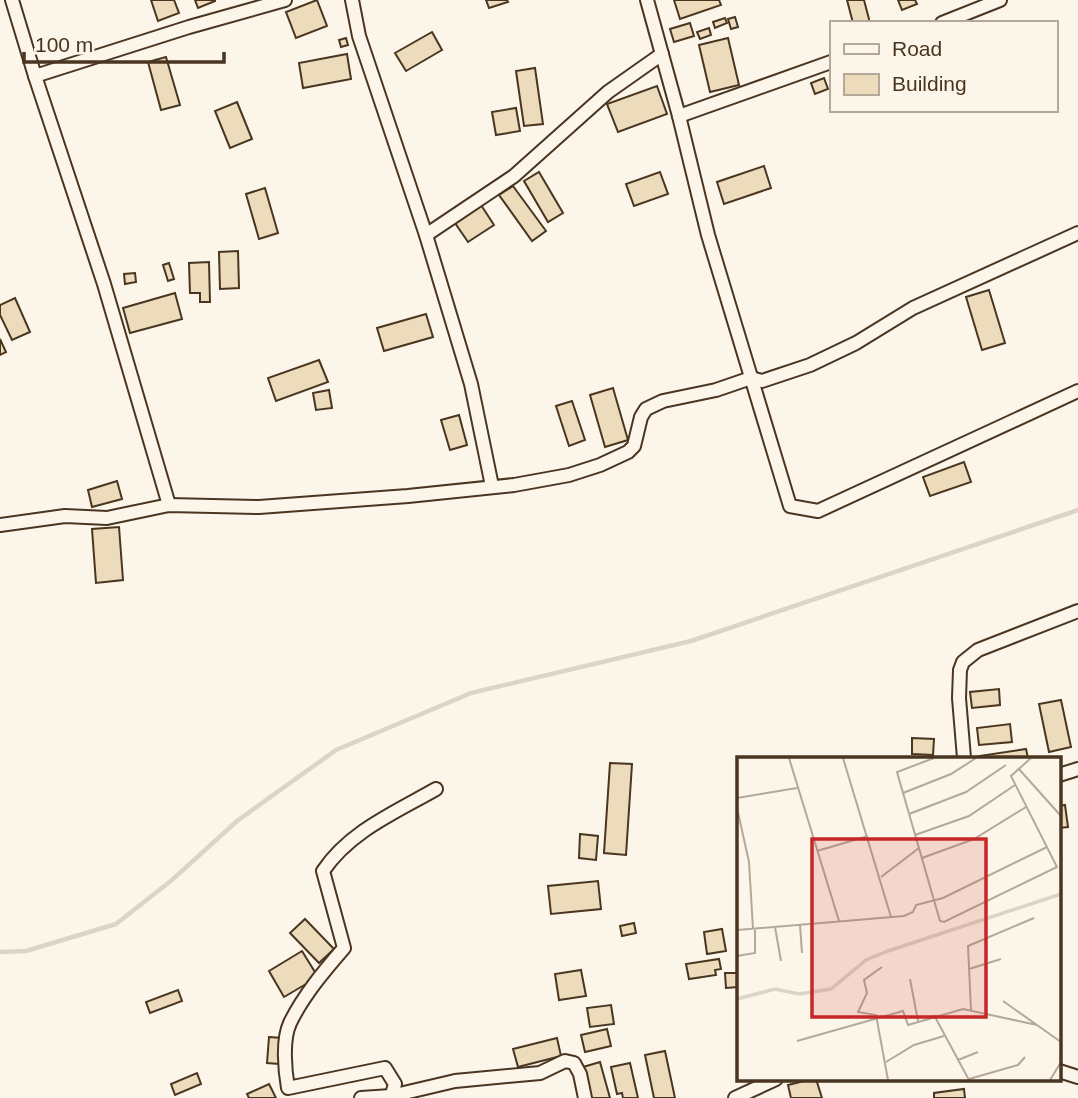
<svg xmlns="http://www.w3.org/2000/svg" width="1078" height="1098" font-family="Helvetica,sans-serif">
<style>
.lines{fill:none;stroke-linecap:round;stroke-linejoin:round}
.stream{stroke:#dcd4c6;stroke-width:4.5}
.building{fill:#ecdcbc;stroke:#4a3520;stroke-width:2}
.minor-casing{stroke:#4a3520;stroke-width:16}
.minor{stroke:#fbf6e9;stroke-width:12}
.inset-river{fill:none;stroke:#dcd4c6;stroke-width:3.5}
.inset-road{fill:none;stroke:#b4a999;stroke-width:2}
.view{fill:#c62828;fill-opacity:0.15;stroke:#c62828;stroke-width:3.5}
.inset-edge{fill:none;stroke:#4a3520;stroke-width:3.5}
</style>
<rect width="100%" height="100%" fill="#fbf6e9"/>
<g class="lines">
<polyline class="stream" points="0,952 26,951 116,924 172,880 237,821 336,750 471,693 691,641 1078,510"/>
</g>
<g class="building">
<polygon points="151,0 174,0 179,13 158,21"/>
<polygon points="195,0 215,0 215,1 198,8"/>
<polygon points="317,0 327,26 296,38 286,12"/>
<polygon points="486,0 507,0 508,2 489,8"/>
<polygon points="674,0 719,0 721,5 680,19"/>
<polygon points="847,0 864,0 870,23 853,23"/>
<polygon points="898,0 915,0 917,4 902,10"/>
<polygon points="735,17 738,27 731,29 728,19"/>
<polygon points="725,18 727,23 715,28 713,22"/>
<polygon points="690,23 694,36 674,42 670,29"/>
<polygon points="709,28 711,35 700,39 697,32"/>
<polygon points="432,32 442,50 406,71 395,53"/>
<polygon points="346,38 348,45 341,47 339,40"/>
<polygon points="728,38 739,85 710,92 699,45"/>
<polygon points="347,54 351,79 303,88 299,63"/>
<polygon points="166,57 180,105 161,110 148,62"/>
<polygon points="535,68 543,124 524,126 516,71"/>
<polygon points="824,78 828,89 815,94 811,83"/>
<polygon points="657,86 667,114 618,132 607,104"/>
<polygon points="237,102 252,139 230,148 215,111"/>
<polygon points="516,108 520,131 496,135 492,112"/>
<polygon points="764,166 771,188 724,204 717,182"/>
<polygon points="539,172 563,213 548,222 524,181"/>
<polygon points="660,172 668,194 634,206 626,184"/>
<polygon points="513,186 546,231 532,241 499,195"/>
<polygon points="265,188 278,233 259,239 246,194"/>
<polygon points="481,205 494,225 468,242 455,223"/>
<polygon points="238,251 239,288 220,289 219,252"/>
<polygon points="209,262 210,302 200,302 200,293 190,293 189,263"/>
<polygon points="169,263 174,279 168,281 163,265"/>
<polygon points="135,273 136,282 125,284 124,274"/>
<polygon points="989,290 1005,343 982,350 966,297"/>
<polygon points="175,293 182,319 130,333 123,308"/>
<polygon points="15,298 30,332 12,340 0,315 0,305"/>
<polygon points="426,314 433,337 384,351 377,328"/>
<polygon points="0,339 6,352 0,355"/>
<polygon points="319,360 328,382 276,401 268,378"/>
<polygon points="613,388 628,440 605,447 590,395"/>
<polygon points="329,390 332,408 316,410 313,393"/>
<polygon points="572,401 585,440 569,446 556,406"/>
<polygon points="459,415 467,445 450,450 441,420"/>
<polygon points="964,462 971,482 930,496 923,477"/>
<polygon points="117,481 122,499 92,507 88,490"/>
<polygon points="119,527 123,580 96,583 92,529"/>
<polygon points="999,689 1000,705 972,708 970,692"/>
<polygon points="1061,700 1071,747 1049,752 1039,704"/>
<polygon points="1010,724 1012,742 979,745 977,728"/>
<polygon points="912,738 934,739 933,755 912,754"/>
<polygon points="1026,749 1028,758 979,758 979,756"/>
<polygon points="610,763 632,764 626,855 604,853"/>
<polygon points="1065,805 1068,827 1059,828 1059,806"/>
<polygon points="580,834 598,836 596,860 579,858"/>
<polygon points="598,881 601,909 551,914 548,886"/>
<polygon points="305,919 334,949 319,963 290,933"/>
<polygon points="634,923 636,933 622,936 620,926"/>
<polygon points="722,929 726,951 707,954 704,932"/>
<polygon points="302,951 318,977 284,997 269,971"/>
<polygon points="719,959 721,969 715,970 716,975 689,979 686,964"/>
<polygon points="581,970 586,996 559,1000 555,974"/>
<polygon points="725,973 738,973 738,987 726,988"/>
<polygon points="178,990 182,1001 150,1013 146,1002"/>
<polygon points="611,1005 614,1024 590,1027 587,1008"/>
<polygon points="607,1029 611,1046 585,1052 581,1035"/>
<polygon points="269,1037 282,1038 279,1064 267,1063"/>
<polygon points="557,1038 561,1056 518,1067 513,1049"/>
<polygon points="665,1051 675,1098 654,1098 645,1055"/>
<polygon points="600,1062 610,1098 591,1098 583,1067"/>
<polygon points="630,1063 638,1098 623,1098 622,1093 617,1094 611,1067"/>
<polygon points="197,1073 201,1084 175,1095 171,1084"/>
<polygon points="812,1079 816,1079 822,1098 791,1098 788,1085"/>
<polygon points="269,1084 276,1098 249,1098 247,1094"/>
<polygon points="964,1089 965,1098 934,1098 934,1093"/>
</g>
<g class="lines">
<g class="minor-casing">
<g id="minor">
<polyline points="12,0 35,76 104,284 169,505"/>
<polyline points="352,0 359,36 426,235 471,384 492,486"/>
<polyline points="647,0 679,116 708,235 790,506 818,511 1078,391"/>
<polyline points="942,23 1000,0"/>
<polyline points="35,76 189,27 285,0"/>
<polyline points="679,116 831,62"/>
<polyline points="426,235 514,176 608,92 662,54"/>
<polyline points="0,525 65,516 107,518 169,505 259,507 408,496 514,485 569,475 600,465 628,452 634,446 641,417 646,409 663,401 716,390 751,378 762,381 810,365 856,343 913,308 1078,233"/>
<polyline points="964,758 959,698 960,670 963,662 978,650 1078,611"/>
<polyline points="1059,775 1078,769"/>
<polyline points="1059,1071 1078,1077"/>
<polyline points="361,1098 391,1096 455,1081 540,1073 565,1061 574,1063 580,1074 585,1098"/>
<path d="M391 1098 395 1084 385 1068 288 1088C285 1071 282 1040 290 1023 303 996 324 971 344 948L323 871C350 831 396 812 436 789"/>
<polyline points="735,1098 776,1079"/>
</g>
</g>
<use href="#minor" class="minor"/>
</g>
<g transform="translate(737 757)">
<rect width="324" height="324" fill="#fbf6e9"/>
<path class="inset-river" d="M0 242 38 232 62 237 94 232 129 203 151 194 324 137"/>
<path class="inset-road" d="M52 1 102 164M106 1 154 160M197 1 160 15 203 164 207 165 320 110 274 19 294 1M281 11 324 59M166 36 214 17 239 1M0 41 60 31M0 51 12 105 16 172M172 57 229 35 269 8M178 78 232 59 278 28M80 94 131 79M185 101 237 82 289 50M144 120 182 91M63 168 65 196M38 170 44 204M0 173 167 159 176 155 179 148 206 141 310 90M0 199 18 196V173M145 210 127 223 130 236 121 255 139 258 151 323M232 212 264 202M173 222 181 264M266 244 324 285M234 253 231 189 297 161M197 258 232 323M60 284 166 254 171 268 226 252 300 268M221 303 241 295M149 305 177 288 207 279M232 322 281 308 288 300M313 323 324 305"/>
<path class="view" d="M75 82H249V260H75Z"/>
<rect width="324" height="324" class="inset-edge"/>
</g>
<rect x="830" y="21" width="228" height="91" fill="#fbf6e9" stroke="#b4a999" stroke-width="2"/>
<rect x="844" y="44" width="35" height="10" fill="#fbf6e9" stroke="#b4a999" stroke-width="2"/>
<text x="892" y="56" font-size="21" fill="#4a3520">Road</text>
<rect x="844" y="74" width="35" height="21" fill="#ecdcbc" stroke="#b4a999" stroke-width="2"/>
<text x="892" y="91" font-size="21" fill="#4a3520">Building</text>
<path d="M24 52v10h200v-10" fill="none" stroke="#4a3520" stroke-width="3.5"/>
<text x="35" y="52" font-size="21" fill="#4a3520" stroke="#fbf6e9" stroke-width="5" paint-order="stroke">100 m</text>
</svg>
